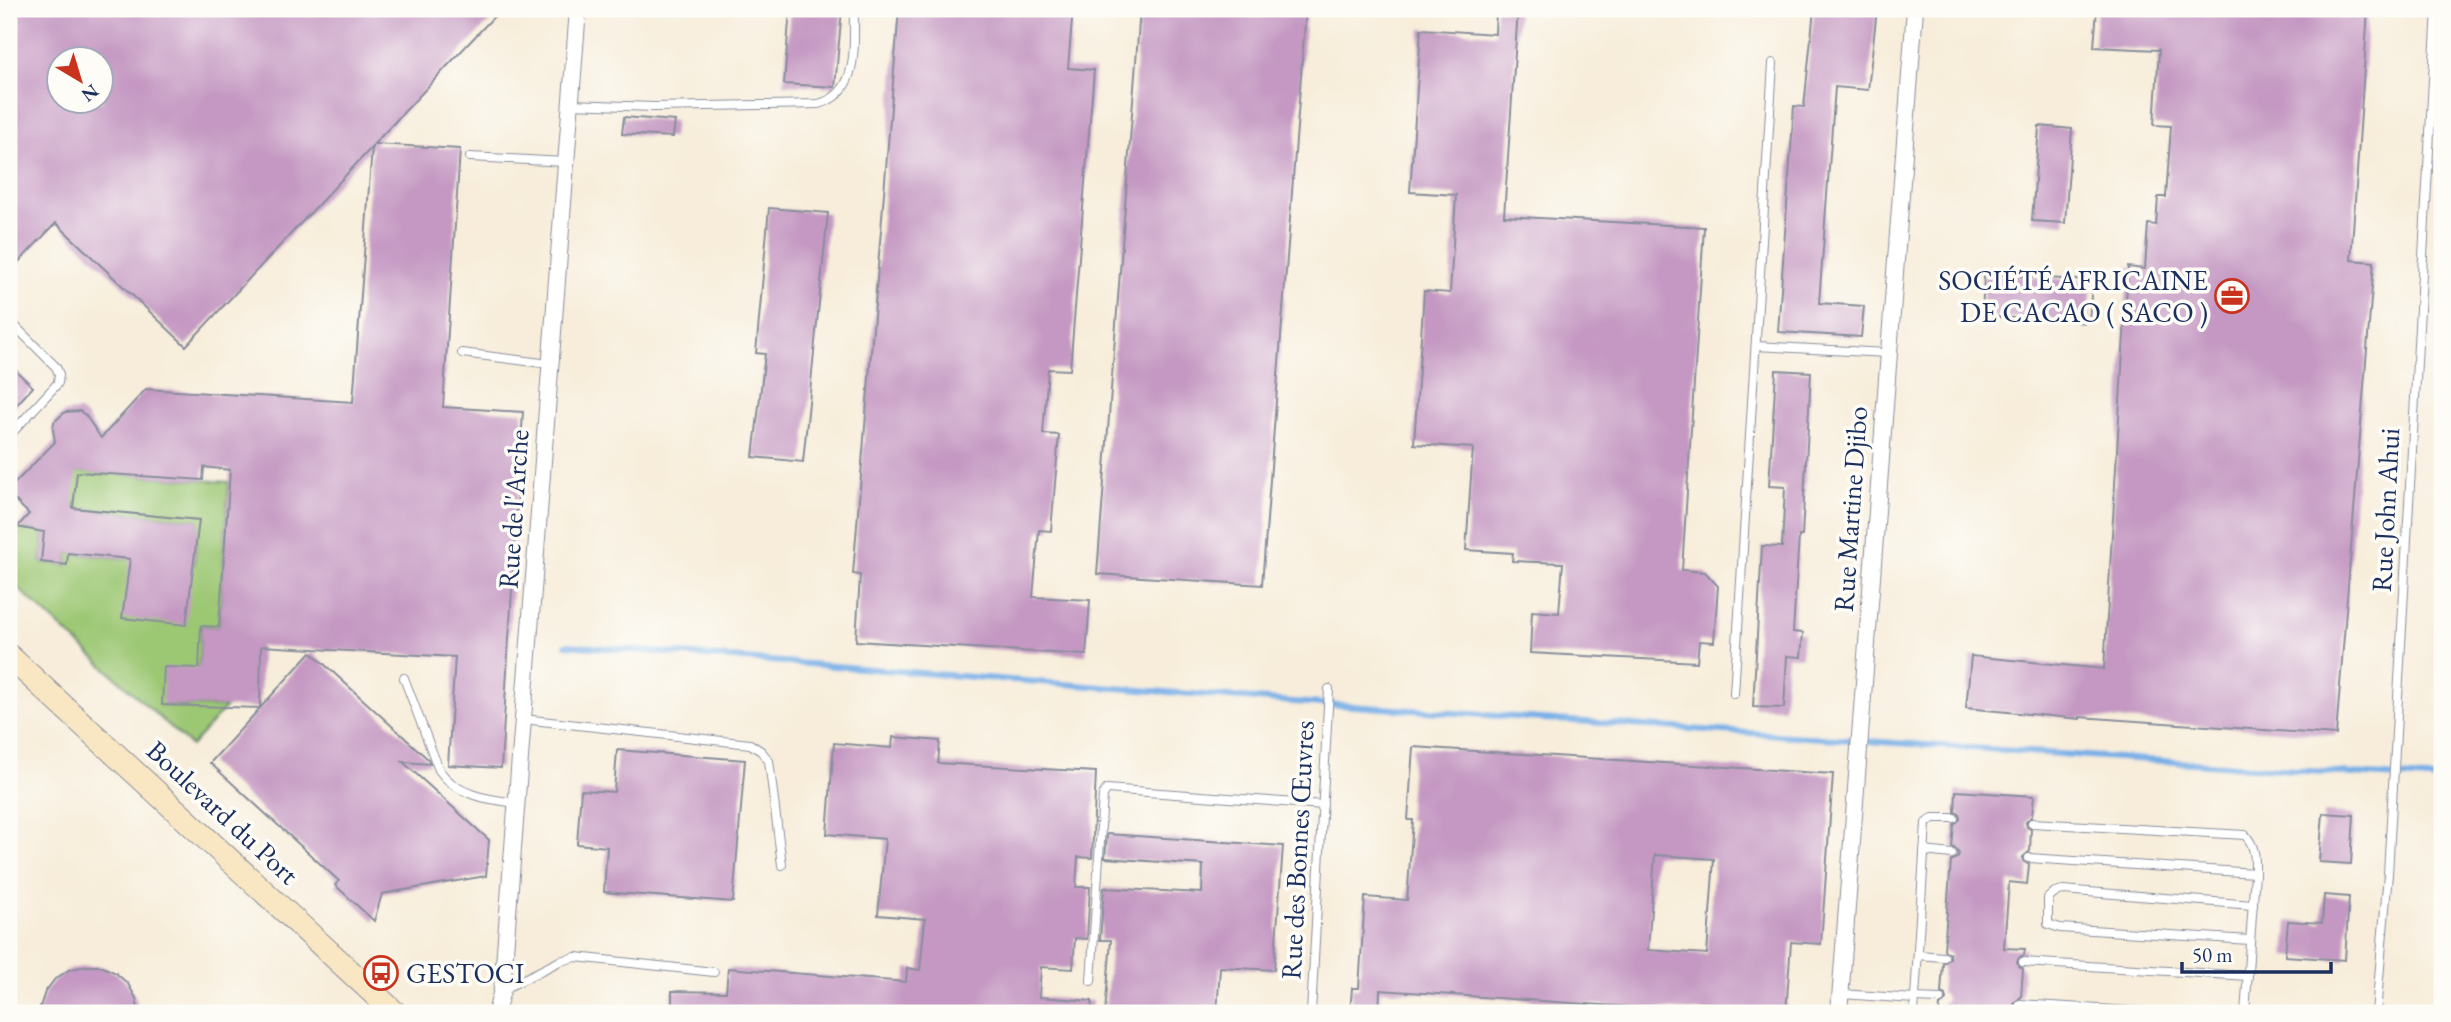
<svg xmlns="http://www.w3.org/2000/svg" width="2451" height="1022" font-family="'EB Garamond',serif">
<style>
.green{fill:#9cc773;stroke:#5c7b68;stroke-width:2}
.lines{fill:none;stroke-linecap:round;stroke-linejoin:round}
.stream{stroke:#78afe7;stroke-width:6}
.building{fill:#c498c2;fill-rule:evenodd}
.lane-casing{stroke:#898e9c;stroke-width:10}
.street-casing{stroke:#898e9c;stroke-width:18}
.secondary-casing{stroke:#898e9c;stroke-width:25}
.lane{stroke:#fff;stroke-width:8}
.street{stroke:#fff;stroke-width:16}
.secondary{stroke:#f9e7c3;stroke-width:23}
.labels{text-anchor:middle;stroke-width:7;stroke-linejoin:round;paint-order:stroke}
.poi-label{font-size:28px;fill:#1b2f5e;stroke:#fdfcf7;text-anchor:end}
.street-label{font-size:28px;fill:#1b2f5e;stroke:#fdfcf7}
</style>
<rect width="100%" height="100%" fill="#fdfcf7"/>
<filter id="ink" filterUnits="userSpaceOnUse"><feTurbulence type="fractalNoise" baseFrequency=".0143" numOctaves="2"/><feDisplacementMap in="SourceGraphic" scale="14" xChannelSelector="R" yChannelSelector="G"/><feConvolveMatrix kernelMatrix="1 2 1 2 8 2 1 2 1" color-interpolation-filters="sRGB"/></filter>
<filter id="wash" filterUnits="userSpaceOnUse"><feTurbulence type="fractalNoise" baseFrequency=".00686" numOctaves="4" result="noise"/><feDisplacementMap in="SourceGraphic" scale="28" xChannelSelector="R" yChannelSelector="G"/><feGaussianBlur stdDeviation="1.57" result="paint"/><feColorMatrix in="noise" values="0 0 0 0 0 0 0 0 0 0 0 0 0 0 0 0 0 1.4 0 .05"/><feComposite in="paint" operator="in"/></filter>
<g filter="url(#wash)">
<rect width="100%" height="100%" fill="#f7edda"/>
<polygon class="green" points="70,471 229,482 219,627 201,626 199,668 163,705 226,707 191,746 9,580 9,537 17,527 44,532 41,562 67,565 68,553 194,565 198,520 73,508"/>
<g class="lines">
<polyline class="stream" points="566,645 1293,702 2442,780"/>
</g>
<g id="blocks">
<g class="building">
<path d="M9 9H501L374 144 460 149 443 407 523 412 501 768 448 765 455 657 261 646 260 708 162 705 164 667 199 668 201 626 219 627 230 470 204 467 203 480 77 472 73 508 199 520 186 625 122 618 130 559 68 553 67 565 41 562 44 532 17 527 29 514 9 494V489L55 442 53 430 54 422 65 412 80 411 86 416 101 438 146 389 353 402 372 147 186 346 56 223 9 272ZM60 60H102V102H60Z"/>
<polygon points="790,9 842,9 835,87 784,84"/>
<polygon points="899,9 1073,9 1068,68 1094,70 1070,370 1048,369 1043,434 1059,435 1051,531 1039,530 1033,597 1090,600 1086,655 856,641 860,575 853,574"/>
<polygon points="1140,9 1306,9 1262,585 1097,574"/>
<polygon points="1496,9 1518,9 1504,216 1704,227 1682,570 1705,572 1718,586 1714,642 1699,641 1697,662 1530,653 1532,611 1559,613 1563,563 1512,561 1513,553 1466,550 1473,448 1414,444 1424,291 1450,293 1456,195 1410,192 1421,29 1495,34"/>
<polygon points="1814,9 1877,9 1868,90 1835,87 1819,303 1864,306 1861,337 1778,332 1794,106 1804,107"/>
<polygon points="2097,9 2368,9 2351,260 2374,262 2336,735 2080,717 2080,719 1966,708 1971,656 2104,669 2128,267 2145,269 2148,224 2156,225 2158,197 2166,197 2171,126 2154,125 2159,50 2094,47"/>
<polygon points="624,117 675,121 673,137 622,134"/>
<polygon points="2039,126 2072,129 2065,223 2032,221"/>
<polygon points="769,208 828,213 803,462 753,457 765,354 756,353"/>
<polygon points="1984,274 2092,281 2089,323 1982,316"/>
<polygon points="9,364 33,387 9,413"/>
<polygon points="1776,370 1811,372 1802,536 1799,536 1793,632 1803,633 1801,657 1787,656 1784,708 1753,707 1762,546 1782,547 1785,487 1769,486"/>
<polygon points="311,652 428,759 430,764 403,762 489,840 486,876 382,894 374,921 335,885 339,881 210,763"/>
<polygon points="893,737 940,741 938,763 1096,772 1092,858 1078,857 1076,887 1090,887 1087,939 1075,938 1073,969 1041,967 1039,997 1092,1001 1091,1013 672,1013 672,991 726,992 728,968 906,982 907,968 920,970 925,919 878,915 885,839 827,834 834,743 892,748"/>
<path d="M1413 747 1833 774 1821 944 1791 942 1786 1013H1720L1380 990 1379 1013H1350L1352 988H1359L1365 897 1407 900 1413 820H1408ZM1655 855 1714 859 1707 954 1648 950Z"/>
<polygon points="617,750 745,760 733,902 604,892 607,847 577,844 581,790 614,792"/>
<polygon points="1956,791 2034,796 2032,816 2026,822 2027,827 2031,829 2030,851 2023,857 2023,861 2029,865 2027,884 2009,882 2004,948 2025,949 2024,955 2020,957 2017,961 2018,965 2023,969 2021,997 2014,1003 2019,1013 1939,1013 1940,1006 1946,1000 1945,995 1941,993 1943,964 1950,958 1950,954 1944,950 1951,861 1957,858 1959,854 1956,849 1952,847 1954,825 1960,819 1959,814 1955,812"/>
<polygon points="2323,813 2354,815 2351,864 2319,862"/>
<polygon points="1107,834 1283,846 1274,970 1220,967 1217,1013 1105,1013 1111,940 1100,940 1104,888 1202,893 1203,865 1105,858"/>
<polygon points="2324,895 2349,897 2345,960 2285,956 2288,921 2322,923"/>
<polygon points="85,966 101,966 116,973 128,984 136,998 139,1013 38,1013 45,992 55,979 69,970"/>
</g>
</g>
</g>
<g filter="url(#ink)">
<use href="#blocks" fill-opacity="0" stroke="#898e9c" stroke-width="2"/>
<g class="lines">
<g class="lane-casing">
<g id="lane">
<path d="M570 104 654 107 818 104C861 94 853 43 854 9"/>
<polyline points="470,157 565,162"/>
<polyline points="9,320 56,367 59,374 58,383 9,436"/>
<polyline points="1756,346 1887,353"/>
<polyline points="462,353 550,364"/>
<path d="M404 678 439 770C457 796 487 799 517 803"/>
<polyline points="1734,694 1773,63"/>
<polyline points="523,719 750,744 761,751 769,761 782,865"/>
<path d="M2032 823 2245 835C2256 846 2255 859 2255 873L2245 1013"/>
<polyline points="1924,851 1952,854"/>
<polyline points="2029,858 2255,873"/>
<polyline points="2250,940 2060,928 2048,924 2048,898 2055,892 2063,890 2253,905"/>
<polyline points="1918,955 1944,957"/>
<polyline points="2023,962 2248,976"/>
<polyline points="1091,981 1103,795 1107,789 1323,805"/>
<polyline points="502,990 560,961 576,957 714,972"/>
<polyline points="1841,994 1915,999"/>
<polyline points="1915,998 1940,999"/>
<polyline points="2020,1004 2162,1013"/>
<polyline points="1311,1013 1329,689"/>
<polyline points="1914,1013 1926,823 1933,818 1954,818"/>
<polyline points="2376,1013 2388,874 2437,9"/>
</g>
</g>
<g class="street-casing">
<g id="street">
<polyline points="496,1013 502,990 578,9"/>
<polyline points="1839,1013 1915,9"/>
</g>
</g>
<g class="secondary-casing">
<polyline id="secondary" points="9,656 395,1013"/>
</g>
<use href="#lane" class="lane"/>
<use href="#street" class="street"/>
<use href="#secondary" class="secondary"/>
</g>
</g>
<defs>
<g id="office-ring" transform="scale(1.75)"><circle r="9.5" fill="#fdfcf7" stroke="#c8321e" stroke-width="1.5"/><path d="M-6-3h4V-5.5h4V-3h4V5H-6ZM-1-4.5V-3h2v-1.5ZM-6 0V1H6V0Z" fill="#c8321e"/></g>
<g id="bus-ring" transform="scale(1.75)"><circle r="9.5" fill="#fdfcf7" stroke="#c8321e" stroke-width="1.5"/><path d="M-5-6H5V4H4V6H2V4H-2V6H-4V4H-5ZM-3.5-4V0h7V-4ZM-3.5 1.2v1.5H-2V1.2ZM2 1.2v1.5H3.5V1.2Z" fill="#c8321e"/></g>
</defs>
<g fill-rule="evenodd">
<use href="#office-ring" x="2232" y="296"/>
<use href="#bus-ring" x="381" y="973"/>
</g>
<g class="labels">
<g class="poi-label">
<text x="2208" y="290">SOCIÉTÉ AFRICAINE<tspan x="2208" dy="32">DE CACAO ( SACO )</tspan></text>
<text x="406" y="983" text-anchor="start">GESTOCI</text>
</g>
<g class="street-label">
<text transform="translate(513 509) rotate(-86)" y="10">Rue de l'Arche</text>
<text transform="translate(1850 509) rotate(-86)" y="10">Rue Martine Djibo</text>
<text transform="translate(2385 510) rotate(-87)" y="10">Rue John Ahui</text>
<text transform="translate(223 812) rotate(43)" y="10">Boulevard du Port</text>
<text transform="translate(1297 850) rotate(-87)" y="10">Rue des Bonnes Œuvres</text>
</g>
</g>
<rect width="2451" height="1022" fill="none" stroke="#fdfcf7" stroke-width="35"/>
<g transform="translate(80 80) rotate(142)"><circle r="33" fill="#fdfcf7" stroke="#a3aaba" stroke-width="2"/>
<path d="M0-5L12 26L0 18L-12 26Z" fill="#c8321e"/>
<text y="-10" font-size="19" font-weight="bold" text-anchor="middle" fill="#1b2f5e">N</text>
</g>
<path d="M2182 962v10h149v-10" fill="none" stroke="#1b2f5e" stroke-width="3.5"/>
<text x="2192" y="962" font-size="21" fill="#1b2f5e" stroke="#fdfcf7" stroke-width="5" paint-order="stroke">50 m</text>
</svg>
